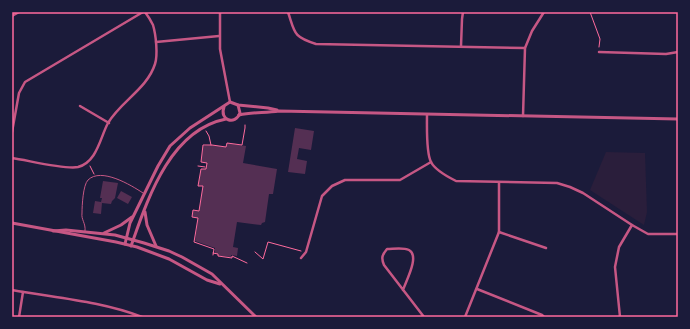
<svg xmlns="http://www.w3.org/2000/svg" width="690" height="329" font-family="Roboto,sans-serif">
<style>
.green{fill:#2a1e3b}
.building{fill:#542f53}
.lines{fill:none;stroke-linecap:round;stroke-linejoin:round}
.path{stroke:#ff6b9d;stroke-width:1}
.service{stroke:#c65784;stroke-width:1}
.minor{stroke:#c65784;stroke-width:2.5}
.tertiary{stroke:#c65784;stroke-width:3}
.neatline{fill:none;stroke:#ff6b9d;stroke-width:1.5}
</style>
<rect width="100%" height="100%" fill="#1b1b3a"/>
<polygon class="green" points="606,152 645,153 647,212 644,225 590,190"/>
<g class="building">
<polygon points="295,128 314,131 311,150 299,148 297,159 307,161 305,174 288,172"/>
<polygon points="227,143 246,146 243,163 277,169 273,194 269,194 265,222 262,223 261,225 237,222 233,247 238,248 237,256 231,255 231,257 218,256 218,254 215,253 215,248 195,241 198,218 192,217 193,210 199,211 203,186 198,186 201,169 206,169 207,163 201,162 203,146 212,145 226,147"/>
<polygon points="103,181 118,183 115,198 112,201 111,204 102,203 101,214 93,213 95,201 101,202 102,198 100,198"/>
<polygon points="121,191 132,197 128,204 117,198"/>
</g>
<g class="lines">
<g class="path">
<polyline points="590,12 600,39 599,47"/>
<polyline points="206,131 209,136 211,145"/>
<polyline points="90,166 94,174"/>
<polyline points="198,166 205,167"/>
<polyline points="255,252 263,259 268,242 301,251"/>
<polyline points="213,253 218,254 218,256 232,258 232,256 247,263"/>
<polyline points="213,255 214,249 194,242 198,218 192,217 193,210 199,211 203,186 198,186 201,169 206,169 207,163 201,162 203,145 212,145 226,147 227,143 242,145 245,128 245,125"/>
</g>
<path class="service" d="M85 231C86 223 81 220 82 213 82 206 83 185 88 180 101 167 131 185 143 193"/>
<g class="minor">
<polyline points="220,12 220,49 230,102"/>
<path d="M288 12C295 33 293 37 316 44L525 48"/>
<polyline points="12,16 19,12"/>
<polyline points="156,42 219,36"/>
<polyline points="461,46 462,19 463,12"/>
<polyline points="599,52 666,54 678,52"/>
<polyline points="80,106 109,123"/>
<path d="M427 115C427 125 426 153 431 162 435 170 448 177 456 181L557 183 570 187 583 193 632 225 648 234H678"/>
<polyline points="523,116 525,48 532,31 544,12"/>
<polyline points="12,132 19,93 25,82 143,12"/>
<path d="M12 158C27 160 65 170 78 167 97 162 100 138 108 123 121 101 147 89 155 64 158 55 156 35 153 25 151 21 148 16 145 12"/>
<polyline points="499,232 546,248"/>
<polyline points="301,258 306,252 322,196 332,186 345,180 400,180 431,162"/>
<polyline points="477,289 542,315 544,317"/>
<path d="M12 290C56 298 100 301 142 317"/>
<path d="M403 290C406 281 420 256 409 250 403 247 393 249 387 249 382 255 381 258 384 265L424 317"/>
<polyline points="19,317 23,292"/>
<polyline points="465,317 499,232 499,183"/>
<polyline points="620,317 615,267 619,247 632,225"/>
</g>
<g class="tertiary">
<path d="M224 107C219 120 235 126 240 113L238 105"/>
<path d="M239 115C252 112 265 113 279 111L678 119"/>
<polyline points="145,212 147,225 156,246"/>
<polyline points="12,223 116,242 137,247 169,259 207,280 220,284"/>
<polyline points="53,231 66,230 115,235 144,243 169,251 182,257 212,274 256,317"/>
<polyline points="104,233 121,225 132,217"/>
<polyline points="125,244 130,223 158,166 170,146 190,128 230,102 238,105 268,108 277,110"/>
<path d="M131 246C148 198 170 130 226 119"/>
</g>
</g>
<rect width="690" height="329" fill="none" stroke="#1b1b3a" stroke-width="26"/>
<rect x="13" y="13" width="664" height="303" class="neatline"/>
</svg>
